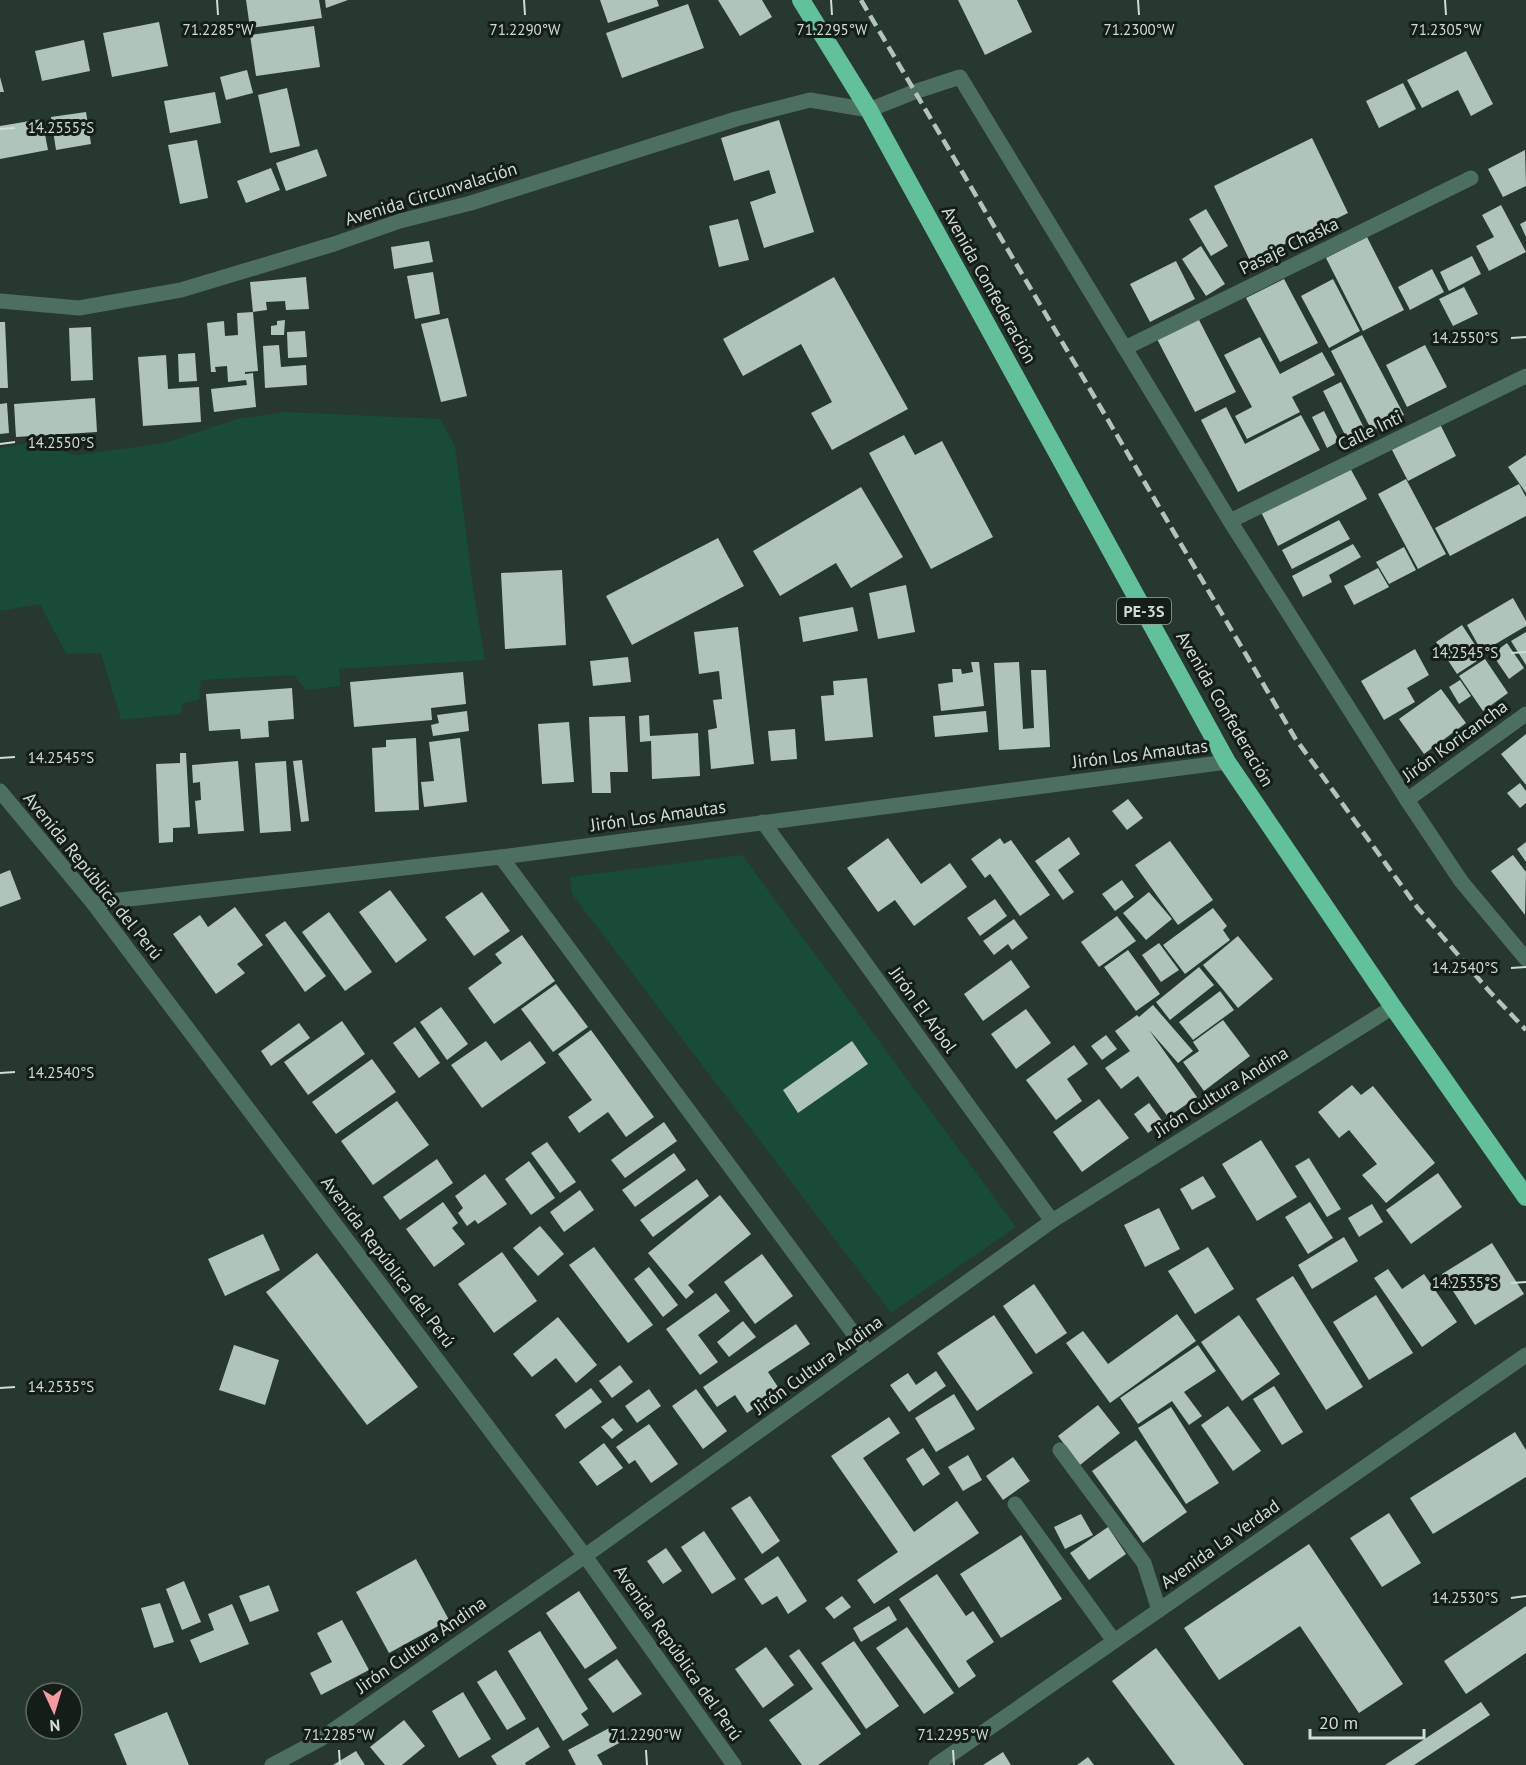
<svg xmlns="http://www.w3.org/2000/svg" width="1526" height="1765" font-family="'PT Sans',sans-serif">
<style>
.green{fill:#184b38}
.building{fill:#afc4ba}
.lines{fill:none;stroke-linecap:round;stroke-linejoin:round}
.lane{stroke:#4c6f5f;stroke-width:15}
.street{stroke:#4c6f5f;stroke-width:15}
.highway{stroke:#62c09a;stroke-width:18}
.rail{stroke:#b6c2bc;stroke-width:4.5;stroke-dasharray:12 6;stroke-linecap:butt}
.ticks{fill:none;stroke:#d1dcd6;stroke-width:2}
.labels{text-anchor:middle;stroke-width:6;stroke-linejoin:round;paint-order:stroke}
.shield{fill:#151d19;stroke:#99a39d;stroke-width:1.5}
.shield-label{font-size:16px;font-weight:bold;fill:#d1dcd6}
.street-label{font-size:18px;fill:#d1dcd6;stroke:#151d19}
.ticks-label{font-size:15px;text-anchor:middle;fill:#d1dcd6;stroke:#151d19;stroke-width:6;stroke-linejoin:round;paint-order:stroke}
</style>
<rect width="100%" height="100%" fill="#263830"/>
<g class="green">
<polygon points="285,412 440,419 455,446 473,588 485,660 339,669 340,686 306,690 294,675 201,680 199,700 183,703 181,714 121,720 101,653 66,654 40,604 0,611 0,448 28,443 77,455 165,443 237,419"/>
<polygon points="742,855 1016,1227 891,1313 572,894 570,877"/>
</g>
<g class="building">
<polygon points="246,0 319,0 322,18 250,28"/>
<polygon points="325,0 348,0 326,8"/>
<polygon points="600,0 657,0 659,6 608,23"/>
<polygon points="718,0 762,0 772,17 740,36"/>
<polygon points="958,0 1017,0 1032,32 985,55"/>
<polygon points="688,4 704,48 622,78 606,33"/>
<polygon points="159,22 168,66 112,77 103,33"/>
<polygon points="314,26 320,67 256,76 250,35"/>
<polygon points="84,40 90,71 42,81 35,51"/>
<polygon points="1466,51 1493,104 1471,116 1458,90 1422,108 1407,80"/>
<polygon points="247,70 253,93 226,100 220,77"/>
<polygon points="0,77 4,92 0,92"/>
<polygon points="1403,83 1416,109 1379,128 1366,101"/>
<polygon points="287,88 300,146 270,153 258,95"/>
<polygon points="215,92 221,123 170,133 164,101"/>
<polygon points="86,112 91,144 56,150 51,117"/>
<polygon points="42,119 48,150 0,159 0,126"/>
<polygon points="779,120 814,232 764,248 750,202 776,193 769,170 734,181 721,138"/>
<polygon points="1312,138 1348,213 1250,261 1214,186"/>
<polygon points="197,140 208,198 180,204 168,145"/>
<polygon points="317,149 327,176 286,191 276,163"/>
<polygon points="1525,150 1526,186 1503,197 1488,169"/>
<polygon points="271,168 280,190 246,203 237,181"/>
<polygon points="1501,205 1526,252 1489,271 1476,246 1494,237 1482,215"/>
<polygon points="1206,209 1228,246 1211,256 1189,219"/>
<polygon points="738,219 749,260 719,267 709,226"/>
<polygon points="1526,221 1526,237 1520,224"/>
<polygon points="1367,237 1404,310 1363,331 1326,258"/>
<polygon points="429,241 433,262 394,269 391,247"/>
<polygon points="1201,246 1225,284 1206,296 1182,259"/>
<polygon points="1472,256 1481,274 1449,291 1440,272"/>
<polygon points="1176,261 1195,299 1150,322 1130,284"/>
<polygon points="1432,269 1444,292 1410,310 1398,287"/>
<polygon points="433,272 440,314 415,319 407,276"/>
<polygon points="306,277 309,309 286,310 285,301 266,302 267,310 253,312 250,282"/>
<polygon points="834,277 908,409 832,450 811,413 832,402 801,344 743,376 723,339"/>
<polygon points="1284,279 1318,343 1280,362 1246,298"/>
<polygon points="1333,279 1360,331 1329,348 1301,296"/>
<polygon points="1464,287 1478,314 1453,326 1439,299"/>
<polygon points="253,312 258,371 245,372 245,374 253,373 256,407 214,412 211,389 247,385 246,380 228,382 227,366 215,367 216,372 211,372 207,323 224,321 225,336 238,335 237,313"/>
<polygon points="1197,316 1236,392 1195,412 1156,337"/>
<polygon points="448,318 467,396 441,402 421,324"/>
<polygon points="285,320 284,335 271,335 271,326 277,325 277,321"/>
<polygon points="0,322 5,322 8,388 0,388"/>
<polygon points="91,327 93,380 71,381 69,328"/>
<polygon points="305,331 307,357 288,358 287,332"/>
<polygon points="1362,335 1404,415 1372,431 1331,351"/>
<polygon points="1260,337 1280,374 1322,352 1335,375 1292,397 1300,412 1247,439 1235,416 1252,407 1224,355"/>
<polygon points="279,345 281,367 306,365 307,385 265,388 263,346"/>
<polygon points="1425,345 1447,387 1407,407 1386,365"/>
<polygon points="195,353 197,381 179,382 178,354"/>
<polygon points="166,355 168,389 199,387 201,422 143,426 138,357"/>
<polygon points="1341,382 1364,428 1346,437 1323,391"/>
<polygon points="95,398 97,432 16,437 14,404"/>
<polygon points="7,403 9,433 0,434 0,404"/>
<polygon points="1226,407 1245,444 1301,415 1320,450 1238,492 1201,420"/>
<polygon points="1324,411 1339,441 1327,448 1312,417"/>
<polygon points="1439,422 1456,456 1408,481 1391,448"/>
<polygon points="904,435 915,455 942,441 993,537 931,569 869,453"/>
<polygon points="1526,455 1526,493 1508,467"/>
<polygon points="1349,466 1367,499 1278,546 1261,512"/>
<polygon points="1406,479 1446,554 1418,569 1378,494"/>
<polygon points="1519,484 1526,497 1526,516 1450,556 1435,528"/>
<polygon points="861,487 903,557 851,588 836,563 780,596 753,551"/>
<polygon points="1339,520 1350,539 1292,569 1282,550"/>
<polygon points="718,538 744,586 632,645 606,596"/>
<polygon points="1353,544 1361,557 1329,575 1332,582 1303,597 1292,576"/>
<polygon points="1404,547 1416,570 1389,584 1376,562"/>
<polygon points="1378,568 1389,587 1354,605 1344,586"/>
<polygon points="562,570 566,645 505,649 501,573"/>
<polygon points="906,585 915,632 878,639 869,593"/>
<polygon points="1513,598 1526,621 1526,626 1482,652 1467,625"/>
<polygon points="853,607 858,631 803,642 799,617"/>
<polygon points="1462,625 1483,657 1457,674 1436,642"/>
<polygon points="738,627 754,764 711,769 708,730 717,728 713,700 722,699 719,671 699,674 694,632"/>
<polygon points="1526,632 1526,665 1511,641"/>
<polygon points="1507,643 1524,668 1509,679 1492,654"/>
<polygon points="1415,649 1429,675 1407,688 1415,702 1384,720 1361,681"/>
<polygon points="628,657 631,682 593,686 590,661"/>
<polygon points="1485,659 1508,693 1483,711 1459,676"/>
<polygon points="971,662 979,662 984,706 941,711 938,684 953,682 952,669 961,669 962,674 973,672"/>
<polygon points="1019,662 1023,729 1034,728 1031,670 1046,670 1050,747 999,750 994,663"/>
<polygon points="463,672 466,704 431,708 432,720 354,727 350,682"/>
<polygon points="867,678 873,737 825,741 821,696 834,695 833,681"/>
<polygon points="1460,680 1471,696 1459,704 1449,687"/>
<polygon points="292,688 294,719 268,721 269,737 241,739 240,729 209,731 206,694"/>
<polygon points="1441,689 1466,723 1424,754 1399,719"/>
<polygon points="467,711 469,731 433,736 431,725 439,723 437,715"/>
<polygon points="986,711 988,732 935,737 933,716"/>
<polygon points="649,715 650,736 698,733 700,776 652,779 651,741 640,742 639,716"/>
<polygon points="625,716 628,772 610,772 611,793 592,793 589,717"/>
<polygon points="569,722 574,782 542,784 538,724"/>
<polygon points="795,729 797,759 771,761 768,731"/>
<polygon points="1526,734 1526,785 1501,754"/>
<polygon points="416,738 419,810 375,812 372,748 386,747 386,740"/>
<polygon points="460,738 467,802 424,807 421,782 434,781 429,742"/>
<polygon points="180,753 186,753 190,827 173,828 173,842 159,843 156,764 180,763"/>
<polygon points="302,760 309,821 301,822 293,761"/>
<polygon points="238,761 244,831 198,834 195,801 201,800 200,782 193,783 192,765"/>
<polygon points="286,761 291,831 260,833 255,763"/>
<polygon points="1520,783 1526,791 1526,803 1520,808 1507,793"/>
<polygon points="1128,799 1143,818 1127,830 1112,811"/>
<polygon points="1069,837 1080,854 1058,870 1074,892 1063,900 1035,861"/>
<polygon points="888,838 921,884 950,863 967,887 914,926 895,900 878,912 847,868"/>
<polygon points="1000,838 1004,844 1011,840 1050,895 1020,916 990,874 985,878 971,859"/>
<polygon points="1170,841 1213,900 1178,925 1135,865"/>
<polygon points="1526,842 1526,862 1517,849"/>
<polygon points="1513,855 1526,872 1525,915 1491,871"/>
<polygon points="10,870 21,899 0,907 0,874"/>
<polygon points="1122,880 1134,897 1115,911 1102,894"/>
<polygon points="390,890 427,940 396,963 359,912"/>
<polygon points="482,892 510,931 474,956 445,917"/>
<polygon points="1149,892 1172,919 1146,940 1123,913"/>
<polygon points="995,899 1007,916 980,936 967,918"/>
<polygon points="235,907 263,945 237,964 245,973 216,994 173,934 200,915 208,927"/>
<polygon points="1213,908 1227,926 1223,930 1230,940 1185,974 1163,945"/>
<polygon points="329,912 372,972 345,991 302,932"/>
<polygon points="1117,916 1136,941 1099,967 1081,942"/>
<polygon points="1014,919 1028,938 1012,950 1008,944 994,955 983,941"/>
<polygon points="285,921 326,976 305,992 265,935"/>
<polygon points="522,935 555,981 494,1024 468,988 502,963 495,954"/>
<polygon points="1238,936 1273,979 1238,1008 1203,965"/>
<polygon points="1159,943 1179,970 1161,982 1142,955"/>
<polygon points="1128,950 1160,994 1136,1011 1104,967"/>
<polygon points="1011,960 1030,987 983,1021 964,994"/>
<polygon points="1199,967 1214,985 1170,1020 1156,1002"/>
<polygon points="556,984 588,1027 553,1052 521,1009"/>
<polygon points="1220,991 1234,1010 1193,1040 1179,1022"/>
<polygon points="1153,1005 1193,1051 1178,1063 1149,1030 1197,1097 1168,1117 1138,1076 1121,1089 1105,1068 1130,1051 1115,1031 1137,1015 1139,1017"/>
<polygon points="441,1007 468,1044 447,1060 420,1022"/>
<polygon points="1026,1009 1051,1043 1016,1069 991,1034"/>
<polygon points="1223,1020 1250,1056 1204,1091 1183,1062 1199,1051 1193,1042"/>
<polygon points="342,1021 365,1054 308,1095 284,1062"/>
<polygon points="299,1023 310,1038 271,1066 261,1051"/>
<polygon points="415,1027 440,1063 419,1078 393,1043"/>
<polygon points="591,1030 654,1117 626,1137 608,1112 579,1133 568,1117 592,1100 558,1054"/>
<polygon points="1106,1035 1117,1049 1102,1060 1091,1046"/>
<polygon points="486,1041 501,1061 530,1041 546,1063 482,1108 451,1065"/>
<polygon points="852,1041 868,1064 798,1113 783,1090"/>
<polygon points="1074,1045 1088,1064 1067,1079 1082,1101 1056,1120 1026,1080"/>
<polygon points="372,1059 396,1092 336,1134 312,1102"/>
<polygon points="1352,1085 1361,1095 1373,1086 1435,1163 1386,1203 1362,1175 1377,1164 1349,1130 1339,1138 1318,1112"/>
<polygon points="1099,1099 1129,1138 1082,1172 1053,1132"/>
<polygon points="397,1101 429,1145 373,1185 341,1141"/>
<polygon points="1149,1103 1163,1122 1148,1133 1134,1114"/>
<polygon points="664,1122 677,1141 625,1178 611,1160"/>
<polygon points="1261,1140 1297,1197 1257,1221 1222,1164"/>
<polygon points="547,1142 576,1182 560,1193 531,1153"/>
<polygon points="674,1153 686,1170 635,1207 622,1190"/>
<polygon points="1309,1158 1341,1209 1327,1217 1295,1166"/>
<polygon points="437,1159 453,1183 400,1220 383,1197"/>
<polygon points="529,1161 555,1198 531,1215 505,1179"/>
<polygon points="1438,1173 1462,1207 1411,1244 1386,1210"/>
<polygon points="485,1174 507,1204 478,1224 475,1220 467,1226 458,1213 463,1208 455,1196"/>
<polygon points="1203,1176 1216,1197 1192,1210 1180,1189"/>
<polygon points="697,1179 709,1196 653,1237 640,1220"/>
<polygon points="580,1190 594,1210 564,1232 550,1212"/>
<polygon points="720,1195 751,1234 688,1285 694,1292 686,1299 648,1253"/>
<polygon points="443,1202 458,1223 452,1228 465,1244 434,1267 406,1229"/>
<polygon points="1310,1202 1333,1238 1308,1254 1285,1217"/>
<polygon points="1372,1204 1383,1222 1359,1237 1348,1218"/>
<polygon points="1159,1208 1180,1249 1145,1267 1124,1225"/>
<polygon points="540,1226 564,1254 538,1276 513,1248"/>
<polygon points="263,1234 280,1270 225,1296 208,1259"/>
<polygon points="1344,1237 1358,1261 1312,1289 1298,1265"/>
<polygon points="1492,1243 1524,1294 1475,1325 1442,1274"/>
<polygon points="594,1247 653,1325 628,1343 569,1265"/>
<polygon points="1208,1247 1234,1289 1195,1314 1168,1271"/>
<polygon points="502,1252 537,1301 494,1333 458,1284"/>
<polygon points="317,1253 418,1387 367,1425 266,1292"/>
<polygon points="762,1254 793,1296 755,1324 724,1282"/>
<polygon points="649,1267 678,1305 663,1317 634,1279"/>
<polygon points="1388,1269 1402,1289 1424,1274 1457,1322 1422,1347 1374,1278"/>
<polygon points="1293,1276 1363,1387 1326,1410 1256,1299"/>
<polygon points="1034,1284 1067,1333 1036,1354 1003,1306"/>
<polygon points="716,1293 730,1311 698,1335 718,1362 700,1375 666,1329"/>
<polygon points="1376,1295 1413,1353 1369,1380 1333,1322"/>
<polygon points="1177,1314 1196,1341 1110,1403 1066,1343 1083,1331 1108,1364"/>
<polygon points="994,1315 1033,1373 977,1411 937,1353"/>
<polygon points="1239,1315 1280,1374 1242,1401 1201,1342"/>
<polygon points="558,1317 597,1365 576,1383 556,1358 532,1377 513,1354"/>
<polygon points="743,1321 756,1337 729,1357 717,1342"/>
<polygon points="796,1324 810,1344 768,1372 780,1390 747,1413 735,1395 717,1407 703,1387"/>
<polygon points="234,1345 279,1360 265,1405 219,1390"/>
<polygon points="1198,1345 1216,1371 1184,1392 1202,1416 1189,1425 1172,1401 1138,1424 1120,1398"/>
<polygon points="620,1365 633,1382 612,1398 599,1381"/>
<polygon points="936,1371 946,1386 909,1412 890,1385 908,1373 916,1385"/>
<polygon points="1274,1386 1303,1432 1282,1445 1253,1399"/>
<polygon points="591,1388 602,1402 565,1429 555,1415"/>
<polygon points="649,1389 661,1406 637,1423 625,1406"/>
<polygon points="696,1389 727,1431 703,1449 672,1406"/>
<polygon points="954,1394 975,1429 936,1452 915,1418"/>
<polygon points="1098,1405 1120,1433 1080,1465 1058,1436"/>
<polygon points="1228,1406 1261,1451 1233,1471 1201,1425"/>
<polygon points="1171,1407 1219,1483 1186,1504 1138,1428"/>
<polygon points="889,1417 900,1433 863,1458 914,1532 957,1501 979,1533 874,1604 857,1580 898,1552 831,1456"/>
<polygon points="613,1418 623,1430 612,1439 601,1427"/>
<polygon points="649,1424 678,1464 651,1483 635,1460 629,1464 616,1447"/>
<polygon points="1515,1432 1526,1450 1526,1477 1433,1534 1410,1498"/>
<polygon points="1136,1440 1187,1512 1143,1543 1092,1471"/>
<polygon points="604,1443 623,1468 597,1486 579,1462"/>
<polygon points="923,1448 940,1474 923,1486 906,1459"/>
<polygon points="968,1455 982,1480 963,1491 948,1467"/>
<polygon points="1013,1457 1030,1481 1003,1500 986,1476"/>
<polygon points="750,1496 780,1541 762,1554 731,1508"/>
<polygon points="1389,1513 1421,1563 1382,1587 1350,1538"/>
<polygon points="1081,1514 1093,1535 1065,1549 1054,1527"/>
<polygon points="1108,1527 1126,1554 1089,1580 1070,1553"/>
<polygon points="704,1531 736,1579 712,1594 681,1547"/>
<polygon points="1021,1535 1062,1599 1001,1638 960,1574"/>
<polygon points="1309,1544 1403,1684 1359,1713 1300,1626 1219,1680 1184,1628"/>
<polygon points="666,1548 682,1571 663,1584 647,1561"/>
<polygon points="778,1556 807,1601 788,1614 777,1596 762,1605 744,1579"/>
<polygon points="416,1559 449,1620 389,1653 356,1592"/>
<polygon points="937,1574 966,1616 973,1611 994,1642 966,1661 976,1676 959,1688 899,1599"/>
<polygon points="184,1581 201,1622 182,1630 166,1589"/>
<polygon points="269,1585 279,1611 250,1622 239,1596"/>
<polygon points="579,1591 617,1648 585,1669 546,1613"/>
<polygon points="842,1596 851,1607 834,1619 825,1608"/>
<polygon points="160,1603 174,1642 154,1648 141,1608"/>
<polygon points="232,1604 249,1644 200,1663 190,1640 214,1630 208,1614"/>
<polygon points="889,1606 897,1620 861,1642 853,1628"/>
<polygon points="1526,1606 1526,1653 1466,1694 1444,1661"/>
<polygon points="342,1620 369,1670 321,1695 310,1673 332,1662 317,1633"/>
<polygon points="907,1627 954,1693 924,1714 876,1648"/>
<polygon points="540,1631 588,1709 581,1714 589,1725 563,1741 508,1651"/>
<polygon points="854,1641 899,1706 866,1729 821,1663"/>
<polygon points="766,1647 794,1685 763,1708 735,1669"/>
<polygon points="1156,1648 1244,1765 1175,1765 1112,1681"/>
<polygon points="799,1649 861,1734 818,1765 802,1765 769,1720 813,1689 789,1656"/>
<polygon points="617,1659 642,1694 613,1713 588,1679"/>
<polygon points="496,1670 526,1719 507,1730 477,1682"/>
<polygon points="463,1692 491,1739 459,1758 432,1711"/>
<polygon points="1481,1702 1490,1715 1414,1765 1385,1765"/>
<polygon points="167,1712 189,1765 127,1765 114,1734"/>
<polygon points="404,1720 425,1746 402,1765 385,1765 370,1747"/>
<polygon points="613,1726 621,1742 597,1755 603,1765 576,1765 568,1750"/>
<polygon points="538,1727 550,1747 525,1763 526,1765 497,1765 491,1756"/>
<polygon points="356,1751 365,1765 333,1765"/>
<polygon points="1003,1752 1011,1765 983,1765"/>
<polygon points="1088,1757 1094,1765 1077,1765"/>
</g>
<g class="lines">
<g class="lane">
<polyline points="1125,348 1471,178"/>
<polyline points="1230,521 1526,376"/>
<polyline points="1407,800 1526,714"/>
</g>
<g class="street">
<polyline points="0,301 79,308 181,290 334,244 400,221 471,203 736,119 810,100 869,110 914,92 960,77 1230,521 1407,800 1461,881 1526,959"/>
<polyline points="0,791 93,903 585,1556 734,1765"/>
<polyline points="763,822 1052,1221"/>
<polyline points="501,857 868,1353"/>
<polyline points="93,903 501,857 1227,762"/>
<polyline points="1060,1450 1144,1563 1159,1610"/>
<polyline points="1015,1504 1114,1641"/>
<polyline points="272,1765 319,1740 585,1556 1052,1221 1393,1007"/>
<polyline points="936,1765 1526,1355"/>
</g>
<polyline class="highway" points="801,0 869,110 1227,762 1393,1007 1526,1197"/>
<polyline class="rail" points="861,0 1295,738 1417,907 1490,992 1526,1030"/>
</g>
<path class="ticks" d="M217 0 218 15M524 0 525 15M831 0 832 15M1138 0 1139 15M1445 0 1446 15M0 129 15 128M1511 338 1526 337M0 444 15 442M1511 653 1526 652M0 758 15 757M1511 968 1526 967M0 1073 15 1072M1511 1283 1526 1282M0 1388 15 1387M1511 1598 1526 1596M339 1750 340 1765M646 1750 647 1765M953 1750 954 1765"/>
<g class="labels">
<rect class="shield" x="1117" y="598" width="54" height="26" rx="4.5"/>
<g class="shield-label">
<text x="1144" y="617">PE-3S</text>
</g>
<g class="street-label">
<text transform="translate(431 194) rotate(-17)" y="6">Avenida Circunvalación</text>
<text transform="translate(1289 246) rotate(-26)" y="6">Pasaje Chaska</text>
<text transform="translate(989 285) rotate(61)" y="6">Avenida Confederación</text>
<text transform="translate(1370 431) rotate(-26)" y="6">Calle Inti</text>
<text transform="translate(1225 709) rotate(60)" y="6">Avenida Confederación</text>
<text transform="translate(1455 741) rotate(-36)" y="6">Jirón Koricancha</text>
<text transform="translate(1140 754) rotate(-7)" y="6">Jirón Los Amautas</text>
<text transform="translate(658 816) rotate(-8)" y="6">Jirón Los Amautas</text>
<text transform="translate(93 876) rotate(51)" y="6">Avenida República del Perú</text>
<text transform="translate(923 1010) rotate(54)" y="6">Jirón El Arbol</text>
<text transform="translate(1221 1092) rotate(-32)" y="6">Jirón Cultura Andina</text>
<text transform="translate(388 1262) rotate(53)" y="6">Avenida República del Perú</text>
<text transform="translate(818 1365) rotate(-36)" y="6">Jirón Cultura Andina</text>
<text transform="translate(1220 1544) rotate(-35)" y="6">Avenida La Verdad</text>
<text transform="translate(421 1645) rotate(-35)" y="6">Jirón Cultura Andina</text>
<text transform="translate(678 1653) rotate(55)" y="6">Avenida República del Perú</text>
</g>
</g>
<g class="ticks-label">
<text x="218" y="35">71.2285°W</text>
<text x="525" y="35">71.2290°W</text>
<text x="832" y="35">71.2295°W</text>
<text x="1139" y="35">71.2300°W</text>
<text x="1446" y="35">71.2305°W</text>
<text x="61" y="133">14.2555°S</text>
<text x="1465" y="343">14.2550°S</text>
<text x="61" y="448">14.2550°S</text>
<text x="1465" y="658">14.2545°S</text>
<text x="61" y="763">14.2545°S</text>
<text x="1465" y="973">14.2540°S</text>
<text x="61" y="1078">14.2540°S</text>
<text x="1465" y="1288">14.2535°S</text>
<text x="61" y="1392">14.2535°S</text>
<text x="1465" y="1603">14.2530°S</text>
<text x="339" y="1740">71.2285°W</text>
<text x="646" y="1740">71.2290°W</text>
<text x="953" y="1740">71.2295°W</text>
</g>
<g transform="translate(54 1711) rotate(176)"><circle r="28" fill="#151d19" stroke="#606965" stroke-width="1.5"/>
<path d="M0-4.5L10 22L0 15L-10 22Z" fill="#f49aa1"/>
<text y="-9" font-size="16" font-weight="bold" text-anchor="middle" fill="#d1dcd6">N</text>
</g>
<path d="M1310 1729v9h114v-9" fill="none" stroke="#d1dcd6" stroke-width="3"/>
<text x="1319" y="1729" font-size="18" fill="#d1dcd6" stroke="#151d19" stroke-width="4.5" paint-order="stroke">20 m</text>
</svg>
